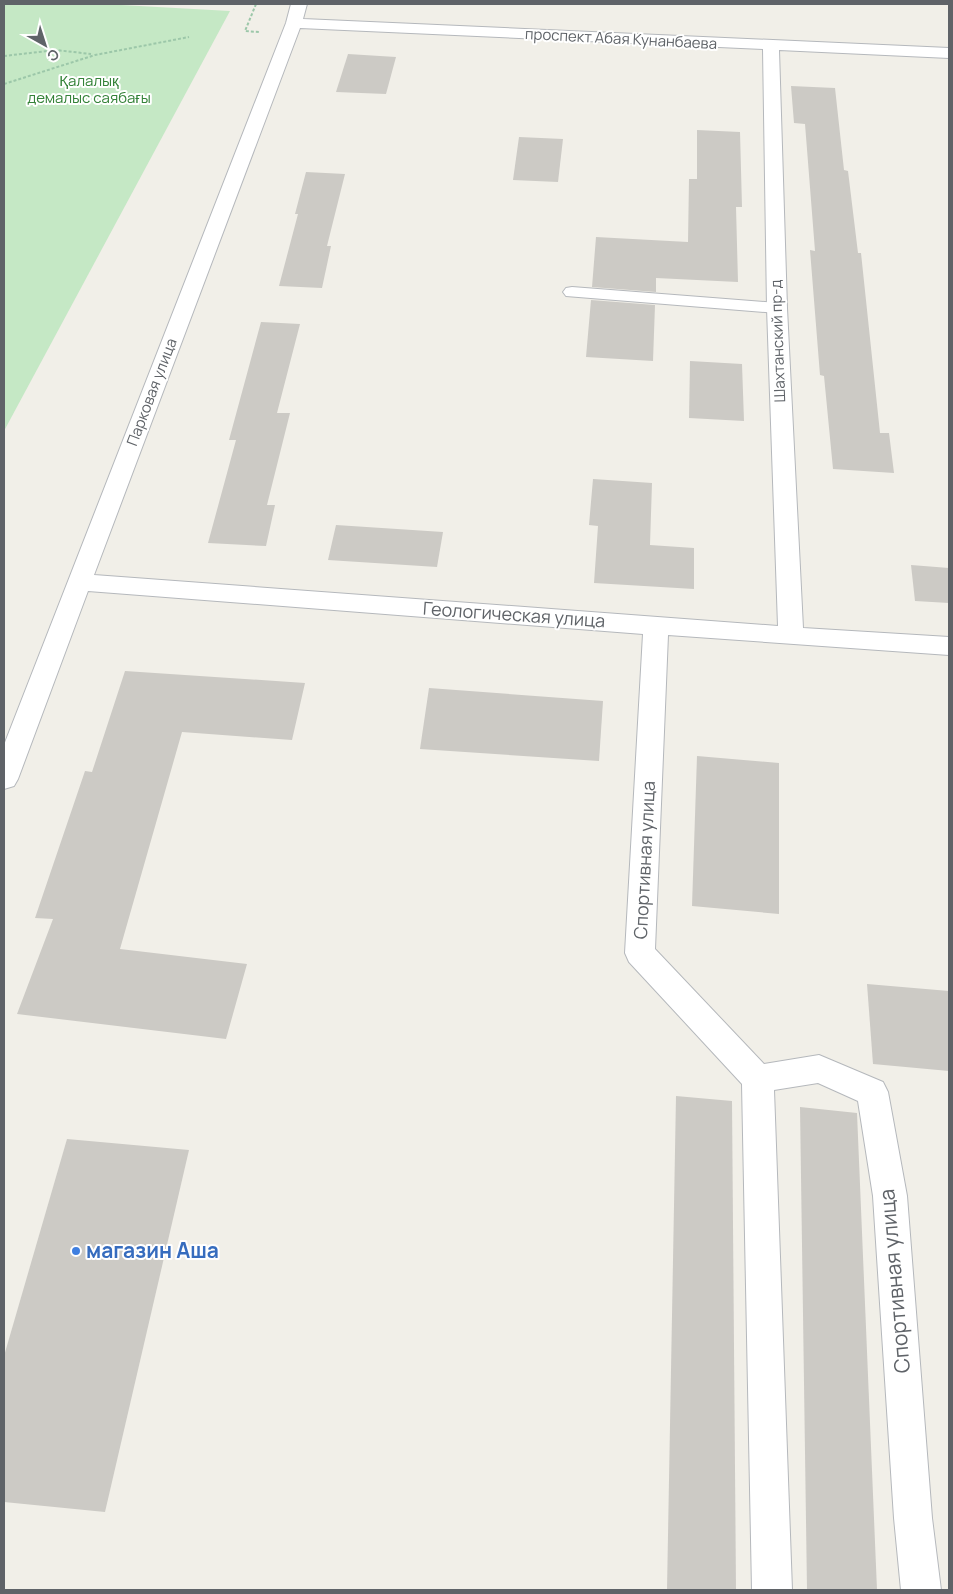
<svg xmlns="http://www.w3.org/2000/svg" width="953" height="1594" font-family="Manrope,sans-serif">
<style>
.green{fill:#c5e8c5}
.building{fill:#cccac5}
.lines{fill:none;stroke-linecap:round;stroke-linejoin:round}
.service-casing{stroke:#b5b8bc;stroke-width:2}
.minor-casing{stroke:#b5b8bc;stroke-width:2}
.path{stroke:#9cc7a9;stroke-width:2;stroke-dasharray:3 2;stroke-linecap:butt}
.service{fill:#fff;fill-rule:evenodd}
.minor{fill:#fff;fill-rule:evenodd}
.shop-dot{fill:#3f7fe0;stroke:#fff;stroke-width:2}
.labels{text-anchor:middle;stroke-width:4;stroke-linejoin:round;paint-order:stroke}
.far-street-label{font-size:15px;fill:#5f6368;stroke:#fff}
.far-park-label{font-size:15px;fill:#348238;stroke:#fff}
.street-label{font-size:18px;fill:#5f6368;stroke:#fff}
.near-shop-label{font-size:21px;font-weight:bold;fill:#366cbe;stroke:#fff;text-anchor:start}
.near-street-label{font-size:21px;fill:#5f6368;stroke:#fff}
</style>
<rect width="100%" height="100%" fill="#f1efe8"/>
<polygon class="green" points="4,4 103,4 230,11 4,431"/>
<g class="building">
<polygon points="348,54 396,57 386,94 336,92"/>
<polygon points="791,86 835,88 844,170 848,171 858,253 861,253 880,433 889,433 894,473 833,469 824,376 820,375 810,250 815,251 805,124 794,123"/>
<polygon points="697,130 740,132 742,207 736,207 738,282 656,278 656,292 592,287 596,237 688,242 689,179 697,179"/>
<polygon points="519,137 563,139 558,182 513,180"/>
<polygon points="306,172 345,174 327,246 331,246 322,288 279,286 298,214 295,214"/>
<polygon points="591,300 655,305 653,361 586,357"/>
<polygon points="261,322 300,324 277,413 290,413 267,505 275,505 266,546 208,543 236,440 229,440"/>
<polygon points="690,361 742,364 744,421 689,418"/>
<polygon points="593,479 652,483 650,545 694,548 694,589 594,583 598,526 589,525"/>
<polygon points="336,525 443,532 437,567 328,560"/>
<polygon points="911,565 949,568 949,603 915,601"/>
<polygon points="125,671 305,683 292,740 182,732 120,949 247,964 226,1039 17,1014 53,919 35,918 85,771 92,772"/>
<polygon points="429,688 603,701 599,761 420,749"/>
<polygon points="697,756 779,763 779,914 692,906"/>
<polygon points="867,984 949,991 949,1071 873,1064"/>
<polygon points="676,1096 732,1101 736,1590 667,1590"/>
<polygon points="800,1107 857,1113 877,1590 807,1590"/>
<polygon points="67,1139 189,1150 105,1512 4,1502 4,1356"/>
</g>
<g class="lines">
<g class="service-casing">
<polygon id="service" points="572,287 777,303 783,304 786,308 783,312 777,313 566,296 563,292 566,288"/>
</g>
<g class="minor-casing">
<path id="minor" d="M291 4H307L303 19 949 48V58L779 50 787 308 803 628 949 637V655L668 635 655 949 764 1064 819 1055 883 1082 888 1092 907 1196 932 1518 941 1590H901L894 1518 873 1196 858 1101 818 1083 774 1090 792 1590H752L742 1084 629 962 625 953 643 634 88 591 18 779 14 786 4 789V745L286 23ZM300 28 763 49 767 308 778 626 94 575Z"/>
</g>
<g class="path">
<polyline points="256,4 245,31 259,32"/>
<polyline points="4,56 56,50 91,54"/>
<polyline points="4,84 95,55 189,37"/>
</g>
<use href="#service" class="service"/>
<use href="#minor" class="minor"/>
</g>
<circle class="shop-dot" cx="76" cy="1251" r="5"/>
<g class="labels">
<g class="far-street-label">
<text transform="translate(621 39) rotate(3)" y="5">проспект Абая Кунанбаева</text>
<text transform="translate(778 341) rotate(-92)" y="5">Шахтанский пр-д</text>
<text transform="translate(152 392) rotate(-69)" y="5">Парковая улица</text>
</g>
<g class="far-park-label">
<text x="89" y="86">Қалалық<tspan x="89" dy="17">демалыс саябағы</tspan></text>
</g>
<g class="street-label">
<text transform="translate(514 615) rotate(4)" y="6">Геологическая улица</text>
<text transform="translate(645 860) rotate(-87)" y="6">Спортивная улица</text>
</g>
<g class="near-shop-label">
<text x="86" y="1258">магазин Аша</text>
</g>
<g class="near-street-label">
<text transform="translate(895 1281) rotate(-95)" y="7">Спортивная улица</text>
</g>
</g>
<rect width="953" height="1594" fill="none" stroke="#5f6368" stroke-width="10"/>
<g transform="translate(45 45) rotate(141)" stroke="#ffffff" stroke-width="4" paint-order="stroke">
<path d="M0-4L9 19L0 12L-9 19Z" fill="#5f6368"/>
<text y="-8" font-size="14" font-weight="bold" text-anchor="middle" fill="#5f6368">С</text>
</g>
</svg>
